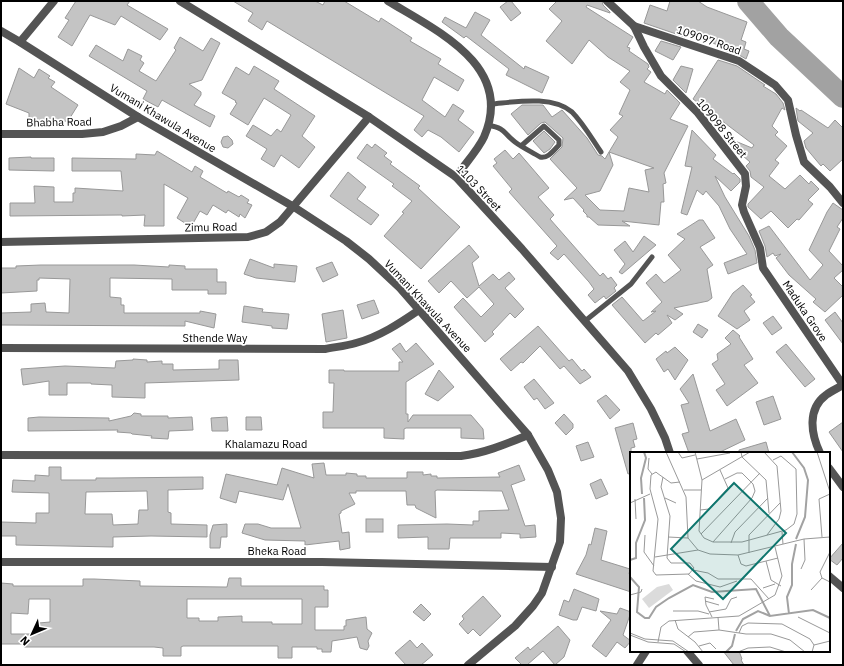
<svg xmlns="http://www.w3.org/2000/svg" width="844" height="666" font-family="'IBM Plex Sans',sans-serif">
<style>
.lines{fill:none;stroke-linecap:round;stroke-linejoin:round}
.river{stroke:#a2a2a2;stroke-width:22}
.building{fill:#c4c4c4;stroke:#989898;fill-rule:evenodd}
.service{stroke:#545454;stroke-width:5}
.minor{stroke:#545454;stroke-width:8}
.tertiary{stroke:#545454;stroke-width:8}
.labels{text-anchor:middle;stroke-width:3.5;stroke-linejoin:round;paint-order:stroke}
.street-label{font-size:11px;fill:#000;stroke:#fff}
.inset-river{fill:none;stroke:#a2a2a2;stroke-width:2}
.inset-road{fill:none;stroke:#999;stroke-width:1}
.view{fill:#0f766e;fill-opacity:0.15;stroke:#0f766e;stroke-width:2}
.inset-edge{fill:none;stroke:#000;stroke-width:2}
</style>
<rect width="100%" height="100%" fill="#fff"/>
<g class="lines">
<polyline class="river" points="748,1 779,37 843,97"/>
</g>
<g class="building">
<polygon points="76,1 130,1 127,5 168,29 160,40 121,16 115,25 90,15 72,46 58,37 69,20 65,18"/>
<polygon points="233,1 315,1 323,5 325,1 344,1 379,22 381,18 412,38 410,41 441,59 438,64 464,80 458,91 434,77 422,100 445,117 453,104 464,111 458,120 474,132 459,152 441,137 428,130 422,137 414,130 424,116 267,21 262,30 248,21 253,13"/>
<polygon points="508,1 511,1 521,13 511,21 500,7"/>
<polygon points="557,1 602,1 603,5 610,12 610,13 587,5 586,7 633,37 627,47 630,48 629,51 648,64 649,67 647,69 651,72 644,82 665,94 667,90 680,103 670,119 688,126 664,173 666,183 663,184 664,202 661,202 659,225 622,221 630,226 598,225 589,217 587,217 587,215 583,211 584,210 573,198 564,200 577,188 550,159 562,147 563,138 545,122 541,123 528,135 511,114 522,105 543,105 552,117 562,110 587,138 598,155 602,156 605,159 609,152 613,165 600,191 585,195 600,210 624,211 629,188 649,192 645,170 654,168 609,152 618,137 610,130 623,116 619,114 630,90 620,82 630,71 608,57 589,40 572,64 546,41 562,21 549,9"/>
<polygon points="670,1 698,1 707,7 747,22 741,40 746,42 744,49 749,51 746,59 741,56 724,50 726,49 713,43 714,41 687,32 685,37 644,23 650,5 667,11"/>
<polygon points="475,12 490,20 481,35 524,69 525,66 549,77 542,93 506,75 509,69 466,36 464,38 442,22 445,17 466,28"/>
<polygon points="180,37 203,51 211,38 220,43 202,80 189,84 201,92 201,95 194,105 215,116 210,127 162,100 158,107 143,99 147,91 89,56 96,45 123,61 128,49 142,56 140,60 144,63 139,71 156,81 176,50 174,48"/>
<polygon points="661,41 681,47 673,60 655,51"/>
<polygon points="718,60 737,66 765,85 763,86 776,94 783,103 785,110 782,108 772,126 778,132 775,135 787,146 775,160 779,163 769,176 785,189 800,175 809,184 811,181 819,189 808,200 813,204 799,220 797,219 788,228 771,211 761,219 748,207 748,204 764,187 751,177 750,171 746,166 750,162 728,143 723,136 752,148 754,145 693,99"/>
<polygon points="254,66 279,81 274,89 315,116 302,136 315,147 299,168 281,155 274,167 261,159 267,149 246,136 253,125 271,136 277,129 281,132 291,115 264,98 248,125 230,114 237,103 235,102 236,101 222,93 236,67 249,75"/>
<polygon points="681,66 693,69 686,93 673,80"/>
<polygon points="19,68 34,78 39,69 50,76 48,78 55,82 51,87 78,105 68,121 38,122 38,121 29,121 29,113 6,104"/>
<polygon points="796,108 800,111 801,110 828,128 835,120 843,128 843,159 830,171 823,164 821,166 806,148 804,141 813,133 798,121"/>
<polygon points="692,130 716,155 713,159 733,174 734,173 740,179 740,182 731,191 715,176 725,197 749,236 755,250 757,263 728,274 724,263 747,254 730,229 719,206 706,191 703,195 697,190 687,215 681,213 692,167 685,166"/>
<polygon points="544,131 555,142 550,149 544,153 533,141"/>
<polygon points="228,136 232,140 233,144 228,148 223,147 221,142 223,137"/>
<polygon points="367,144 372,148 375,144 387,153 384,156 392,162 390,164 420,186 418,188 460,227 421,269 384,236 404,213 402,212 412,201 392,186 394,184 357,158"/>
<polygon points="505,150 513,159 519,153 549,188 538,197 554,215 550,219 600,276 603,273 608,279 611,277 617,285 614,288 616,291 606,299 604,296 595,303 588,295 594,289 589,282 564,254 558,260 550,253 557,246 509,192 512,189 493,166 497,163 494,159"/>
<polygon points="157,151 192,172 195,166 203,171 200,177 227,193 228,191 239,197 241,195 249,200 247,203 252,205 245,218 240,214 239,217 228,210 226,213 213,205 207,215 200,211 191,227 177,218 188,198 164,184 164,226 144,226 145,215 122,216 122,215 10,216 10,203 35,203 34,186 54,187 54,202 73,202 73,193 75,193 75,188 123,191 121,171 72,171 72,158 136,159 136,154 155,155"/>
<polygon points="31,157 31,158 54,158 54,171 9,170 9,158"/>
<polygon points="348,172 366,187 357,199 379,215 371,225 330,196"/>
<polygon points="833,203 843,210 843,218 837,227 840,229 829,251 843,266 843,270 834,278 843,287 843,295 825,312 813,302 816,299 789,275 776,258 781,254 775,256 773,253 767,257 765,246 759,231 769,226 810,280 823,265 809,250 827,212"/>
<polygon points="699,220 703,220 715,238 700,247 713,265 707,269 712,298 708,301 674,308 683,314 675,320 667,315 672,323 658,335 656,333 645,343 612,305 622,297 643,321 656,311 651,312 662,302 646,283 656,274 664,283 681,270 668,255 685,239 677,234"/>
<polygon points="644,236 656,245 622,274 619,272 625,264 614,250 625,241 633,252"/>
<polygon points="469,245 479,257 472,263 479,286 493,274 499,280 509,272 515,279 505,288 524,309 515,318 510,313 492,332 494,334 485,342 454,307 463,298 481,317 494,304 479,287 467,298 451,281 439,293 428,281"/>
<polygon points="250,259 274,268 274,264 297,266 295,282 256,278 244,274"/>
<polygon points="332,262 338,275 323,282 316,268"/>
<polygon points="41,265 134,265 169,267 169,265 185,266 185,269 217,269 217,282 226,282 226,294 208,294 208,290 172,290 172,279 110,278 110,297 121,298 121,305 124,305 124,313 200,313 200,311 216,314 214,328 185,321 185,326 1,325 1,313 31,312 31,304 45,303 46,312 69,313 70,279 39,278 39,280 37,280 37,291 1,293 1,268 16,268 16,266"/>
<polygon points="743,285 752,295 750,296 755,302 744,311 750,320 737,329 718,316 733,293"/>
<polygon points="374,300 379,313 362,319 357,305"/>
<polygon points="244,306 263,309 262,312 289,314 287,329 272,328 272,326 242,322"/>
<polygon points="343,310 347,338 326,342 322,314"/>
<polygon points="835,312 843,323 843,344 825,320"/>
<polygon points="773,316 782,328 772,335 763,323"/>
<polygon points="698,324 708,330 702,338 693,332"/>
<polygon points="538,326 569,361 572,359 582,371 584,369 591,377 580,384 564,366 560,369 540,346 523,363 521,362 511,371 500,359"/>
<polygon points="733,330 740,336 739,337 753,359 744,365 758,383 727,406 716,390 725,384 712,364 718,360 717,354 731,344 725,338"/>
<polygon points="400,343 406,352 416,343 434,364 406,382 406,414 408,414 408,422 413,415 471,415 483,429 484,439 461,438 461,428 406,428 404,429 404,439 384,438 384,428 323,428 323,412 333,412 334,383 329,383 329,370 344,370 344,371 399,371 399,362 403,362 392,349"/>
<polygon points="786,344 815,379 805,387 776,352"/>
<polygon points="675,347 688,360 675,380 668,369 664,372 656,359 666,351 667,353"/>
<polygon points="133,359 147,360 147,362 162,361 162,364 173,364 173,370 219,369 219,360 238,360 239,380 145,383 145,398 112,397 112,385 91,384 91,383 67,383 67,395 49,395 49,381 23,385 21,369 65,366 115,368 116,361 133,360"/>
<polygon points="439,370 454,387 438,401 425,394"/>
<polygon points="693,374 710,431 736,419 745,440 718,453 689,453 682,434 689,432 681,405 689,403 680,389"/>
<polygon points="534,379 554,403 545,409 537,398 534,400 524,387"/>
<polygon points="606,395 620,410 610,419 597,401"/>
<polygon points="773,396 781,419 764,425 756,402"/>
<polygon points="134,413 141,414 141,416 168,416 168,418 192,417 193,430 169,431 168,439 151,438 152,436 132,434 131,433 117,432 118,430 28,431 28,418 39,417 109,418 109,421 131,416"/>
<polygon points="564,414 573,424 573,428 566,435 555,423"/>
<polygon points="227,417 228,431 212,431 211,418"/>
<polygon points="246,417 261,417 262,430 246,430"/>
<polygon points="843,422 843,452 829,432"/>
<polygon points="633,423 637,439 633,440 635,447 631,448 631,473 628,474 615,428"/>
<polygon points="588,442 594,457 581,461 576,446"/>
<polygon points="766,442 769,453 739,453 739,450"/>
<polygon points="324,463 326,475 346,475 346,473 357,474 357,476 366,476 366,478 407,478 407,472 423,472 423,475 431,474 431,476 437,476 437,478 500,477 498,473 519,465 525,480 511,485 525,526 535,525 536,537 520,538 520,534 501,533 501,538 450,538 449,549 428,549 428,537 398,538 398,525 447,524 473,525 473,521 479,521 479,511 509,510 502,491 437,490 435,491 436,518 416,508 415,505 407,505 406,491 356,491 356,493 349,493 355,504 341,511 341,513 339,514 342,533 349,532 350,548 340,550 339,541 305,545 305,541 265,540 242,533 245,524 258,524 271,528 301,528 288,484 283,500 239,491 236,503 220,498 226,474 277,485 282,468 314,478 312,464"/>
<path d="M49 467H61V480H96V478H112L203 477V489L168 490V512L171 513V524L207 525V537L151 536 113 537V547L16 545V536H1V522L36 523V513H49V493L12 492 13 480 35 481V475L49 476ZM147 491 148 510H139L138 524 113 525 112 514H85L86 492Z"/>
<polygon points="601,479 608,494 596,499 590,484"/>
<rect x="366" y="519" width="17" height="13"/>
<polygon points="227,524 227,537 221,537 220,548 210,548 210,535 213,525"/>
<polygon points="595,528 607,531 601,560 630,569 629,574 631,575 631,592 576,574 586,555 589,544 591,545"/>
<polygon points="843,543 843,558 837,565 829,559"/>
<path d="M229 578H241V586H324V590H328V607H315V630H344V626H346V620L366 617 367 629 372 633 368 641 369 646 367 650 360 648 357 637 332 641 331 652H322V649H317V647H292V658H278V646H183L181 647V656H163V648L154 647H24V644H1V583L13 584V586H83V579H94L140 581V586L224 587H227ZM29 599H50V622L39 623 40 634H11V613L28 614ZM187 599H302V624H272V622H242V616L218 617V621H199V618H187Z"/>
<polygon points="574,589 599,599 596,611 582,607 577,620 573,620 559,615 564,600 569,602"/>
<polygon points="483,596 501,616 480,636 473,629 468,634 459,624 464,619 462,616"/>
<polygon points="421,604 431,614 424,621 413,612"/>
<polygon points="620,608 631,612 623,635 631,641 625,648 617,642 606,657 592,646 611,620 600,611 617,614"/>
<polygon points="558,626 570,640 564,657 555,665 543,651 527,665 522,665 515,658 528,647 530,650"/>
<polygon points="410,640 417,648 422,643 433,655 421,665 406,665 395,653"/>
<polygon points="723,651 739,651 742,659 741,660 744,665 734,665"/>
</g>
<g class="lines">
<g class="service">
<path d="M491 104C515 102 552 95 572 112 583 123 592 139 601 152"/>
<path d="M488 125C507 129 502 132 515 142 523 148 532 152 540 157 548 159 554 150 559 145V140L544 126 521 146"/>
<polyline points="585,321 631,284 652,257"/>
</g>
<g class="minor">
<path d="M388 1C437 31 515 66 484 137 478 150 464 165 456 177"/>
<polyline points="607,1 634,26 644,47 661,76 698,113 745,174 746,186 742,205 744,212 760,248 763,268 843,385"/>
<polyline points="634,26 739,61 775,85 788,100 796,135 804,162 830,187 843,203"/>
<polyline points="1,31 20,42 138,117 294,207 346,241 369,259 400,288 528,435 548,470 557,492 561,518 560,542 542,593 533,606 515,626 468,665"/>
<polyline points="20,42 54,1"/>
<polyline points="1,134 82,134 103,132 121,126 138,117"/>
<polyline points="1,242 248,237 266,232 280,222 369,117"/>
<path d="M1 348 325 349C335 347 346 346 356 343 379 337 400 323 419 310"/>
<path d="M820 453C811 434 807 409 826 395 831 391 838 388 843 385"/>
<path d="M1 455 461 456C485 453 506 444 528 435"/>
<polyline points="829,468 843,487"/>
<polyline points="1,562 322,562 552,567"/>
<polyline points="829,576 843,588"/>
<polyline points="687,651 699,665"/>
</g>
<g class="tertiary">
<polyline points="180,1 369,117 456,177 522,249 628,371 651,409 665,438 670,453"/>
<polyline points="637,665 646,651"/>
</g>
</g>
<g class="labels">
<g class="street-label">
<text transform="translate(709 40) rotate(19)" y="4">109097 Road</text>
<text transform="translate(163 118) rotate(31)" y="4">Vumani Khawula Avenue</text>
<text transform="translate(59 122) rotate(-1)" y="4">Bhabha Road</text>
<text transform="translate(722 128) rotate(51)" y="4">109098 Street</text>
<text transform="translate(479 188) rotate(46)" y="4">1103 Street</text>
<text transform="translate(211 227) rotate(-1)" y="4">Zimu Road</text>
<text transform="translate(428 306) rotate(47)" y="4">Vumani Khawula Avenue</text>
<text transform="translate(805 311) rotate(56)" y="4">Maduka Grove</text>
<text x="215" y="342">Sthende Way</text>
<text x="266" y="448">Khalamazu Road</text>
<text x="277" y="555">Bheka Road</text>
</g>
</g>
<g transform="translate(630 452)">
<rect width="200" height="200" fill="#fff"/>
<path d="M39 132 43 138 19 156 12 147 27 135Z" fill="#dbdbdb"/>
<path class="inset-river" d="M162 0 174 16 178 28 175 65 166 87M12 42 11 26 16 6 14 0M0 108 6 106V91L15 68 14 46M0 125 9 135 7 160 15 166H19L26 155 39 146 63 133 82 140 126 137 140 164 183 158 200 166M159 162 157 145 162 133V112L166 92M106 179 113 167 128 159 140 164M96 200 102 194 105 182"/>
<path class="inset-road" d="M36 0 56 45 58 86 68 98 80 102 108 103 174 87 200 85M48 0 52 6 65 3M65 0 72 28 69 79 74 86 83 90H112L156 78 164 72 167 62 166 17 151 4 143 8M111 0 112 5 136 28 139 61M134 0 147 14 151 59 149 67 137 83M187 0 200 40M19 6 18 17 22 22M67 7 100 1M33 25 31 35 40 64 37 106 41 111H60L64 116 59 122 26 123 23 119 28 67 20 37 21 23 26 20 27 21 41 31 50 30M72 28 120 0M54 38H71M35 46 46 51M5 47 6 67M0 51 20 42M70 58 79 57 98 36 90 18M152 80 153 92M71 82 130 21M15 83 14 100 24 114M38 85 58 86M192 85 189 47 200 42M83 90 122 46 125 39 123 32 112 21H107L95 27M101 91 105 80 138 46M200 100 190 120 192 126 200 130M119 101V83L150 51M108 103 111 112 116 114 148 106M25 105 68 98M136 109 141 128 151 134M171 117 175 108 174 87M63 118 78 121 88 127H121L139 147M58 122 66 129 90 135 107 129M133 136 145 132M181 138 192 126M0 143 11 140 12 137M75 149 89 153M43 159H68L79 162M79 160 96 157 101 147 107 145M82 165 76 153 75 145 84 147M88 165 89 178M168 165 200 181M45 168 48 177 65 190 73 200M0 181 15 187 43 189 59 200M109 181 112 174 118 171 152 172 180 187 184 193 182 200M0 183 18 190 44 192 56 200M58 185 64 180 89 178 116 182H141L160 188 175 200M28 190 31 175 39 169 109 164 145 143 152 124 145 95M184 193 200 189M69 194 80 191 86 197M108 200 118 196 140 195 156 200"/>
<path class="view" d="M104 31 156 81 93 147 41 97Z"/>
<rect width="200" height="200" class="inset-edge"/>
</g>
<rect width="844" height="666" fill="none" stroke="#000000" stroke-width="4"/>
<g transform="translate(32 634) rotate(226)" stroke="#ffffff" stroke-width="3" paint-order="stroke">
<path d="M0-3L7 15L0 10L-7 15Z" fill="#000000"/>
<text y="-6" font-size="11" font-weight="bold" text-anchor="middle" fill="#000000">N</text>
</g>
</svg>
